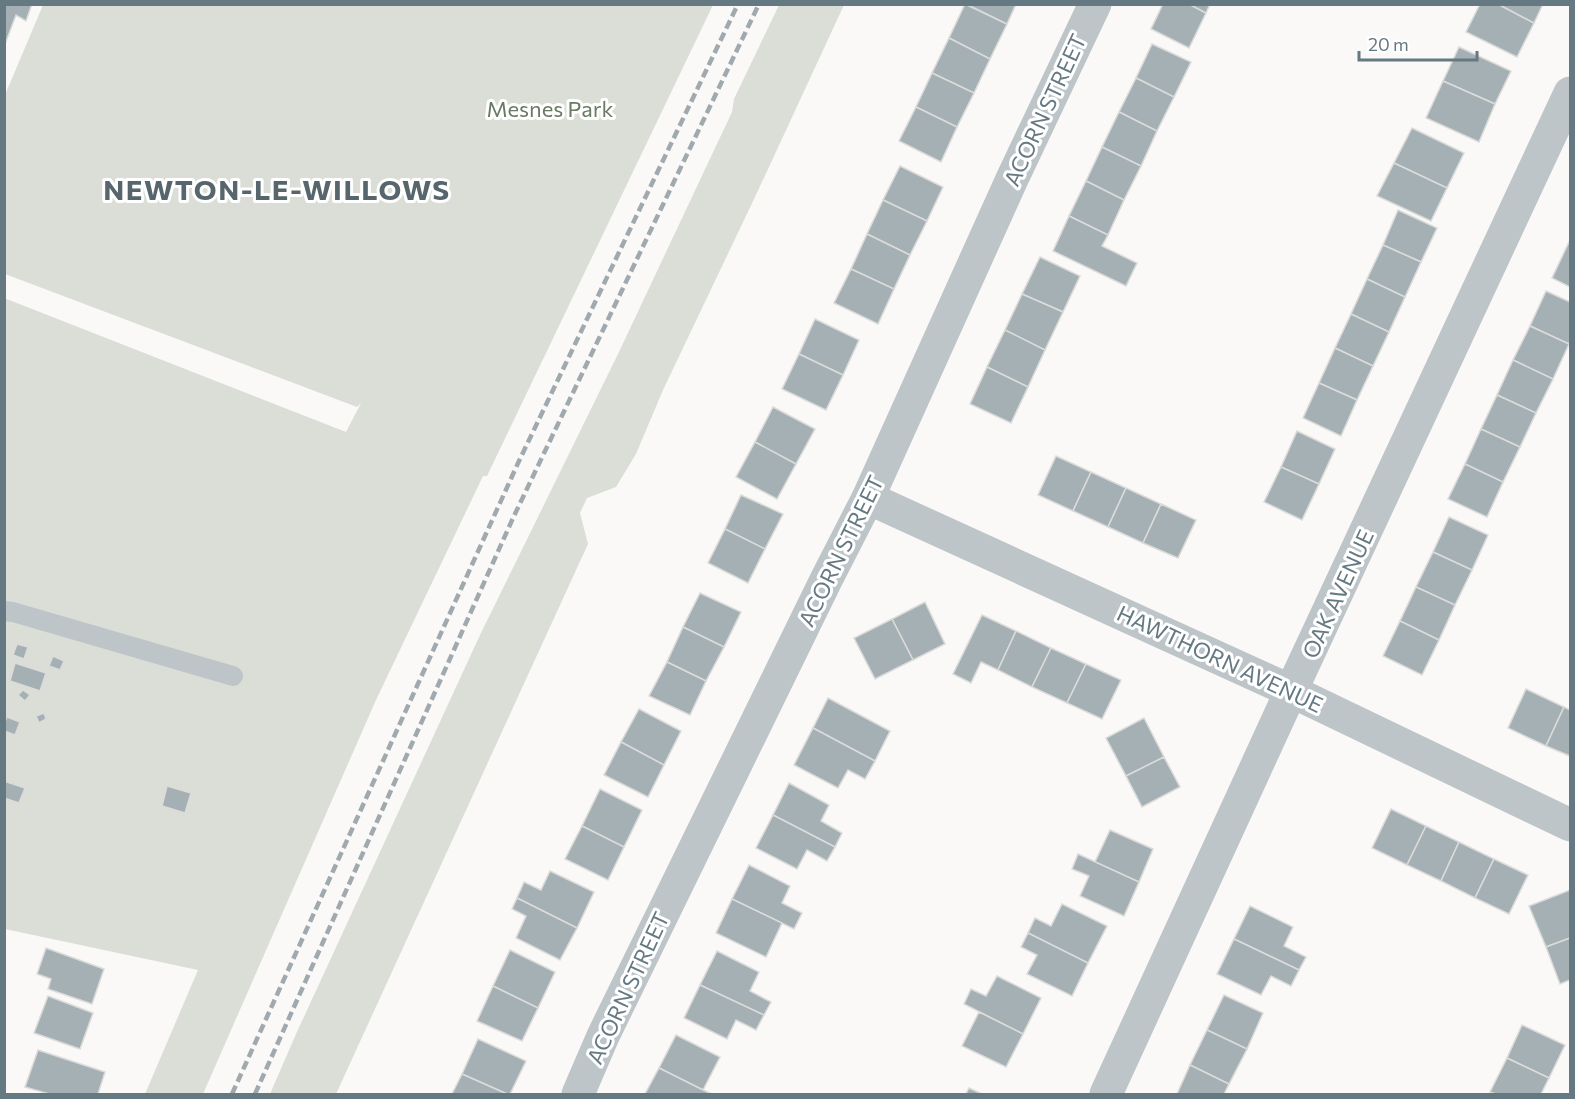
<svg xmlns="http://www.w3.org/2000/svg" width="1575" height="1099" font-family="Commissioner,sans-serif">
<style>
.green{fill:#daded7}
.building{fill:#a5b0b5;stroke:#dbdbda;stroke-width:1.5}
.lines{fill:none;stroke-linecap:round;stroke-linejoin:round}
.lane{stroke:#bec5c8;stroke-width:20}
.street{stroke:#bec5c8;stroke-width:33}
.rail{stroke:#a0aaae;stroke-width:4.5;stroke-dasharray:9 4.5;stroke-linecap:butt}
.labels{text-anchor:middle;stroke-width:6;stroke-linejoin:round;paint-order:stroke}
.park-label{font-size:22px;fill:#6a7a64;stroke:#fff}
.street-label{font-size:22px;fill:#657982;stroke:#fff}
.district-label{font-size:28px;font-weight:bold;letter-spacing:1.5px;fill:#57666d;stroke:#fff}
</style>
<rect width="100%" height="100%" fill="#faf9f7"/>
<g class="green">
<polygon points="43,5 713,5 487,476 483,476 376,700 203,1094 145,1094 198,970 5,929 4,298 346,432 361,403 357,407 5,274 5,95"/>
<polygon points="779,5 844,5 755,197 663,390 636,454 616,487 587,498 580,513 588,544 336,1094 270,1094 296,1034 480,635 618,354 732,112 734,99"/>
</g>
<g class="building">
<polygon points="4,4 32,4 26,21 16,15 4,47"/>
<polygon points="965,4 1007,24 990,59 949,38"/>
<polygon points="966,4 1016,4 1007,24"/>
<polygon points="1163,4 1189,4 1206,13 1189,48 1151,29"/>
<polygon points="1189,4 1210,4 1206,13"/>
<polygon points="1480,4 1498,4 1534,23 1517,57 1466,32"/>
<polygon points="1498,4 1543,4 1534,23"/>
<polygon points="949,38 990,59 974,93 932,73"/>
<polygon points="1152,44 1191,62 1174,97 1136,78"/>
<polygon points="1459,47 1511,71 1495,104 1443,81"/>
<polygon points="932,73 974,93 957,127 916,107"/>
<polygon points="1136,78 1174,97 1157,131 1119,112"/>
<polygon points="1443,81 1495,104 1479,142 1426,118"/>
<polygon points="916,107 957,127 941,162 899,141"/>
<polygon points="1119,112 1157,131 1141,166 1102,147"/>
<polygon points="1412,128 1464,153 1447,188 1394,163"/>
<polygon points="1102,147 1141,166 1124,200 1086,181"/>
<polygon points="1394,163 1447,188 1431,221 1377,196"/>
<polygon points="900,166 943,187 927,221 883,200"/>
<polygon points="1086,181 1124,200 1108,235 1069,216"/>
<polygon points="883,200 927,221 910,255 867,234"/>
<polygon points="1398,210 1437,228 1421,262 1383,245"/>
<polygon points="1069,216 1108,235 1102,246 1137,263 1126,286 1053,251"/>
<polygon points="867,234 910,255 894,289 851,269"/>
<polygon points="1569,242 1570,242 1570,287 1552,278"/>
<polygon points="1383,245 1421,262 1405,297 1367,279"/>
<polygon points="1040,257 1080,276 1063,312 1022,294"/>
<polygon points="851,269 894,289 878,324 834,303"/>
<polygon points="1367,279 1405,297 1389,332 1351,314"/>
<polygon points="1546,291 1570,302 1570,340 1569,344 1530,326"/>
<polygon points="1022,294 1063,312 1045,350 1005,330"/>
<polygon points="1351,314 1389,332 1373,366 1335,348"/>
<polygon points="815,319 859,340 843,375 799,354"/>
<polygon points="1530,326 1569,344 1553,379 1513,360"/>
<polygon points="1005,330 1045,350 1028,387 987,367"/>
<polygon points="1335,348 1373,366 1357,400 1319,383"/>
<polygon points="799,354 843,375 826,410 782,389"/>
<polygon points="1513,360 1553,379 1536,413 1497,395"/>
<polygon points="987,367 1028,387 1011,423 970,404"/>
<polygon points="1319,383 1357,400 1341,436 1303,418"/>
<polygon points="1497,395 1536,413 1520,447 1481,429"/>
<polygon points="773,407 815,429 796,464 755,442"/>
<polygon points="1481,429 1520,447 1503,482 1465,464"/>
<polygon points="1297,431 1335,449 1319,484 1281,467"/>
<polygon points="755,442 796,464 777,499 736,477"/>
<polygon points="1056,456 1091,472 1073,511 1038,495"/>
<polygon points="1465,464 1503,482 1487,517 1448,499"/>
<polygon points="1281,467 1319,484 1302,520 1264,502"/>
<polygon points="1091,472 1126,488 1108,527 1073,511"/>
<polygon points="1126,488 1161,504 1143,543 1108,527"/>
<polygon points="741,495 783,514 765,549 725,529"/>
<polygon points="1161,504 1196,520 1178,558 1143,543"/>
<polygon points="1449,517 1488,535 1472,570 1433,552"/>
<polygon points="725,529 765,549 748,583 708,563"/>
<polygon points="1433,552 1472,570 1455,605 1416,587"/>
<polygon points="1416,587 1455,605 1439,640 1400,621"/>
<polygon points="700,593 741,612 724,647 683,627"/>
<polygon points="925,602 945,644 913,660 892,619"/>
<polygon points="982,615 1016,631 998,670 981,662 971,683 953,674"/>
<polygon points="892,619 913,660 875,679 854,638"/>
<polygon points="1400,621 1439,640 1422,675 1383,656"/>
<polygon points="683,627 724,647 706,681 667,662"/>
<polygon points="1016,631 1051,648 1032,687 998,670"/>
<polygon points="17,644 28,647 24,659 13,655"/>
<polygon points="1051,648 1086,664 1067,703 1032,687"/>
<polygon points="53,656 64,661 60,670 49,666"/>
<polygon points="667,662 706,681 690,715 649,696"/>
<polygon points="15,663 46,673 40,691 10,681"/>
<polygon points="1086,664 1121,680 1102,719 1067,703"/>
<polygon points="1526,689 1564,707 1546,746 1508,728"/>
<polygon points="23,690 30,695 25,701 18,695"/>
<polygon points="828,698 890,731 875,761 813,728"/>
<polygon points="1564,707 1570,710 1570,756 1546,746"/>
<polygon points="639,709 681,731 664,765 621,742"/>
<polygon points="44,713 46,719 39,723 36,716"/>
<polygon points="7,717 20,722 15,735 4,731 4,724"/>
<polygon points="1144,718 1164,757 1126,776 1106,738"/>
<polygon points="813,728 875,761 865,779 848,770 838,788 794,765"/>
<polygon points="621,742 664,765 648,797 604,775"/>
<polygon points="1164,757 1180,787 1142,807 1126,776"/>
<polygon points="4,781 25,788 19,803 4,798"/>
<polygon points="789,783 829,805 821,821 842,833 835,847 773,815"/>
<polygon points="167,786 191,793 185,813 162,806"/>
<polygon points="600,789 642,810 624,847 582,826"/>
<polygon points="1391,809 1426,826 1407,865 1372,848"/>
<polygon points="773,815 835,847 827,861 807,850 797,869 756,848"/>
<polygon points="582,826 624,847 608,880 565,859"/>
<polygon points="1426,826 1459,842 1441,881 1407,865"/>
<polygon points="1110,830 1153,849 1139,882 1095,862"/>
<polygon points="1459,842 1494,859 1475,898 1441,881"/>
<polygon points="1078,854 1139,882 1124,916 1080,896 1089,876 1072,869"/>
<polygon points="1494,859 1528,875 1509,914 1475,898"/>
<polygon points="749,865 790,886 782,903 802,913 794,929 732,899"/>
<polygon points="550,871 594,892 577,928 517,898 524,882 541,890"/>
<polygon points="1570,890 1570,938 1546,947 1529,906"/>
<polygon points="517,898 577,928 560,960 516,938 526,916 512,909"/>
<polygon points="732,899 782,923 766,957 716,933"/>
<polygon points="1062,904 1107,926 1088,963 1028,933 1035,918 1051,926"/>
<polygon points="1250,906 1293,927 1284,946 1306,957 1299,970 1234,939"/>
<polygon points="1028,933 1088,963 1072,996 1027,974 1037,955 1021,947"/>
<polygon points="1570,938 1570,980 1560,984 1546,947"/>
<polygon points="1234,939 1299,970 1291,986 1271,976 1261,995 1217,974"/>
<polygon points="46,948 104,969 92,1004 48,989 51,979 37,974"/>
<polygon points="510,950 555,972 538,1008 493,986"/>
<polygon points="717,951 759,972 750,991 771,1002 764,1015 700,985"/>
<polygon points="997,976 1041,998 1023,1034 964,1004 971,989 986,996"/>
<polygon points="700,985 764,1015 756,1030 736,1020 727,1039 684,1018"/>
<polygon points="493,986 538,1008 522,1041 477,1021"/>
<polygon points="1224,995 1263,1013 1247,1049 1207,1030"/>
<polygon points="48,996 93,1013 80,1049 34,1033"/>
<polygon points="979,1012 1023,1034 1006,1067 962,1046"/>
<polygon points="1522,1025 1565,1045 1549,1078 1507,1058"/>
<polygon points="1207,1030 1247,1049 1229,1084 1190,1065"/>
<polygon points="676,1035 720,1057 703,1090 659,1068"/>
<polygon points="478,1039 526,1061 510,1094 507,1094 462,1074"/>
<polygon points="38,1050 105,1072 98,1094 49,1094 25,1087"/>
<polygon points="1507,1058 1549,1078 1541,1094 1496,1094 1490,1092"/>
<polygon points="1190,1065 1229,1084 1224,1094 1177,1094"/>
<polygon points="659,1068 703,1090 712,1094 645,1094"/>
<polygon points="462,1074 507,1094 452,1094"/>
<polygon points="969,1088 982,1094 966,1094"/>
</g>
<g class="lines">
<polyline class="lane" points="4,611 13,612 233,676"/>
<g class="street">
<polyline points="868,498 1291,691 1570,825"/>
<polyline points="578,1094 603,1036 826,580 868,498 1012,179 1095,4"/>
<polyline points="1106,1094 1291,691 1570,93"/>
</g>
<g class="rail">
<polyline points="232,1094 519,461 738,4"/>
<polyline points="255,1094 513,518 759,4"/>
</g>
</g>
<g class="labels">
<g class="park-label">
<text x="550" y="117">Mesnes Park</text>
</g>
<g class="street-label">
<text transform="translate(1045 110) rotate(-65)" y="8">ACORN STREET</text>
<text transform="translate(841 551) rotate(-64)" y="8">ACORN STREET</text>
<text transform="translate(1338 594) rotate(-65)" y="8">OAK AVENUE</text>
<text transform="translate(1220 659) rotate(25)" y="8">HAWTHORN AVENUE</text>
<text transform="translate(628 988) rotate(-65)" y="8">ACORN STREET</text>
</g>
<g class="district-label">
<text x="277" y="200">NEWTON-LE-WILLOWS</text>
</g>
</g>
<rect width="1575" height="1099" fill="none" stroke="#657982" stroke-width="12"/>
<path d="M1359 51v9h118v-9" fill="none" stroke="#657982" stroke-width="3"/>
<text x="1368" y="51" font-size="18" fill="#657982" stroke="#ffffff" stroke-width="4.5" paint-order="stroke">20 m</text>
</svg>
